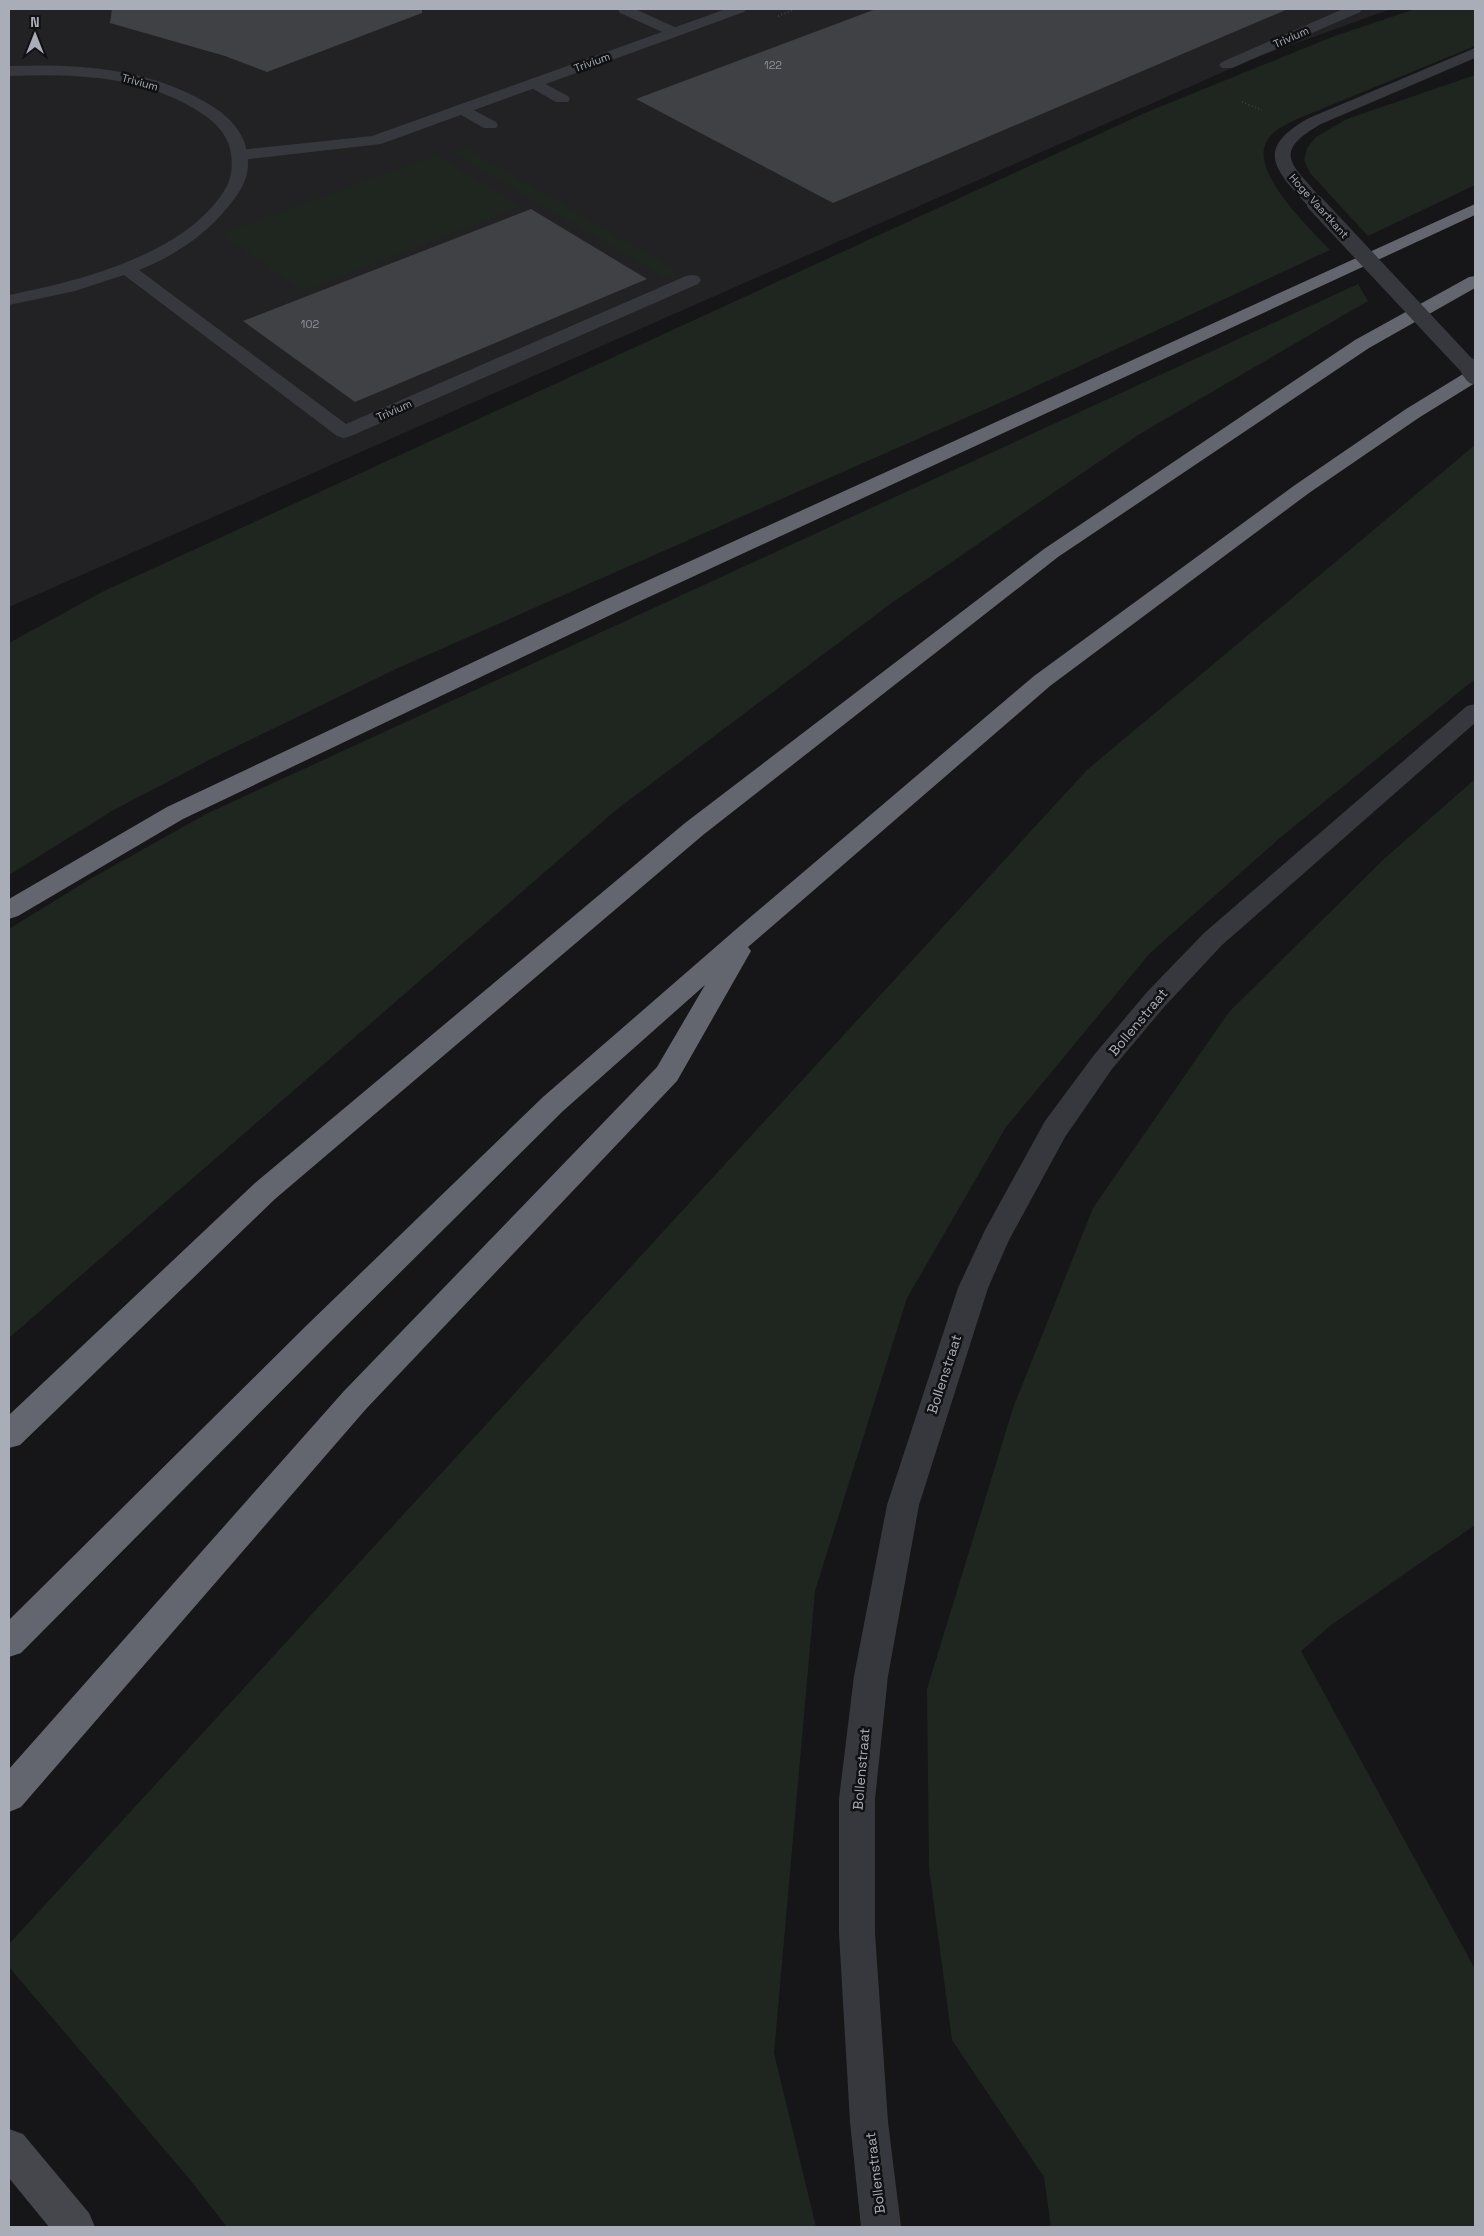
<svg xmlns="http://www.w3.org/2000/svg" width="1484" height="2236" font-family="'Space Grotesk',sans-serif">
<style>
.built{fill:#222225}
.green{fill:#1e261f}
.building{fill:#404145}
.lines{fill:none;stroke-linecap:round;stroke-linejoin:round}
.path{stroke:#3d3f44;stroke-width:2;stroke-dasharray:1 2.5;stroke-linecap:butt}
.service{fill:#37383d;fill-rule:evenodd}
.minor{fill:#37383d;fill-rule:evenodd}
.secondary{fill:#45474d;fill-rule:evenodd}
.motorway{fill:#63666e;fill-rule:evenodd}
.minor-bridge-far1{stroke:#37383d;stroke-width:17}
.minor-bridge{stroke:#37383d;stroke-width:21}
.labels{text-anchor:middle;stroke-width:5;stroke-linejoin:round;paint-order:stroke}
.far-street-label{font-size:11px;fill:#a8adb8;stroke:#111113}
.number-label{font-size:11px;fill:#8e929b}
.street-label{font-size:14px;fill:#a8adb8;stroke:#111113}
</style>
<rect width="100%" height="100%" fill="#161618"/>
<polygon class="built" points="9,9 1391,9 1255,58 9,607"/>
<g class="green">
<path d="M1415 9H1475V46L1297 119C1285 125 1269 132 1265 145 1254 176 1310 229 1330 250L1013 397 398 668 211 759 112 811 9 875V643L104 591 1147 112 1332 37Z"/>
<polygon points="1475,75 1475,185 1368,236 1310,173 1304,160 1307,148 1316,137 1347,119"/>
<polygon points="466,148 470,150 679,272 665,278 453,153"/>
<polygon points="436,155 521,207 303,291 221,234"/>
<polygon points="1358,284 1368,301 1138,435 893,602 616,810 9,1338 9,929 90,879 208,813"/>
<polygon points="1475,445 1475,679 1281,837 1150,953 1006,1127 907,1298 815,1591 774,2053 816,2227 227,2227 187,2176 9,1967 9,1944 1087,770"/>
<polygon points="1475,779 1475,1525 1331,1625 1301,1651 1475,1969 1475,2227 1051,2227 1044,2177 952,2040 929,1868 927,1689 1013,1408 1093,1208 1229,1012 1384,859"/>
</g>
<g class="building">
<polygon points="112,9 422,9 422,13 267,72 225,56 110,23"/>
<polygon points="876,9 1288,9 833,203 636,99"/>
<polygon points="531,209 647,279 355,402 243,321"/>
</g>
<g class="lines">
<g class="path">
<polyline points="778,16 796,9"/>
<polyline points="1242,102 1262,110"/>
</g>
<g class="service">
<polygon points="618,9 635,9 679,29 682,32 679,35 669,35 620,13"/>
<polygon points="1343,9 1362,9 1360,12 1232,68 1222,68 1219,65 1222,62"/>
<path d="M9 66C74 64 139 67 198 98 217 108 235 120 244 141 251 160 249 179 237 195 213 230 179 254 139 270L346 424 686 276 692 275 698 276 701 280 698 284 351 436 344 438 337 436 124 275 75 291 9 305V295C79 281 189 254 227 186 233 174 233 158 229 145 222 125 204 114 186 104 131 75 70 74 9 76Z"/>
<polygon points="534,78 568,96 570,99 568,102 556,102 528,86 526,83 528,80"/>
<polygon points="462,104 496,122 498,125 496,128 484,128 456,112 454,109 456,106"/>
</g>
<g class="minor">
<polygon points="726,9 746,9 744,12 381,144 240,160 234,159 232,155 234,151 240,150 372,136"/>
<path d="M1475 48V58L1321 124C1265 156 1299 167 1324 203L1321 207H1309C1274 169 1254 149 1309 118Z"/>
<polygon points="1475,704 1475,723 1222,945 1165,1006 1112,1069 1065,1137 1009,1240 988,1288 919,1505 888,1676 875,1799 875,1933 888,2122 901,2227 861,2227 850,2122 839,1933 839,1799 854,1676 887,1505 958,1288 985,1230 1045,1121 1094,1055 1147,992 1204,933 1467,706"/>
</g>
<polygon class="secondary" points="9,2129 23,2134 89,2213 95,2227 49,2227 9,2178"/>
<g class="motorway">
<polygon points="1475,204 1475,215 623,609 183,819 18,916 9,919 9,899 167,807 607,599"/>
<polygon points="1475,276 1475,288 1369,348 1058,557 703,835 275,1199 20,1445 9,1448 9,1415 255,1183 685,823 1044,549 1355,340 1469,277"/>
<polygon points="1475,369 1475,383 1420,417 1309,493 1050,686 748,947 751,951 677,1081 366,1409 21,1807 9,1812 9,1769 344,1391 657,1067 705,985 563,1111 330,1342 21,1653 9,1657 9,1620 308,1324 543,1097 741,925 1034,676 1295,485 1406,409 1468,371"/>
</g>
<polyline class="minor-bridge-far1" points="1315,203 1472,371"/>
<polyline class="minor-bridge" points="1471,369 1475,374"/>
</g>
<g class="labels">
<g class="far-street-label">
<text transform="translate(1291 37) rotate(-24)" y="4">Trivium</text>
<text transform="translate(592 62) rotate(-20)" y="4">Trivium</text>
<text transform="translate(140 82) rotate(15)" y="4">Trivium</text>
<text transform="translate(1319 206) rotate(48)" y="4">Hoge Vaartkant</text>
<text transform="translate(394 410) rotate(-24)" y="4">Trivium</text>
</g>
<g class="number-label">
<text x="773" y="69">122</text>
<text x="310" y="328">102</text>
</g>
<g class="street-label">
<text transform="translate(1138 1022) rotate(-50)" y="5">Bollenstraat</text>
<text transform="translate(944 1374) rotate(-72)" y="5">Bollenstraat</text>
<text transform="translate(861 1769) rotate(-85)" y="5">Bollenstraat</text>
<text transform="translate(875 2173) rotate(-97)" y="5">Bollenstraat</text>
</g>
</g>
<rect width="1484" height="2236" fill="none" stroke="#a8adb8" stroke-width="20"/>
<g transform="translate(35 35)" stroke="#111113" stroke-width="4" paint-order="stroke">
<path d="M0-4L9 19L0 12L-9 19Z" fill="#a8adb8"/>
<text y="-8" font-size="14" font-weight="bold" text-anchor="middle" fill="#a8adb8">N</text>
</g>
</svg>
